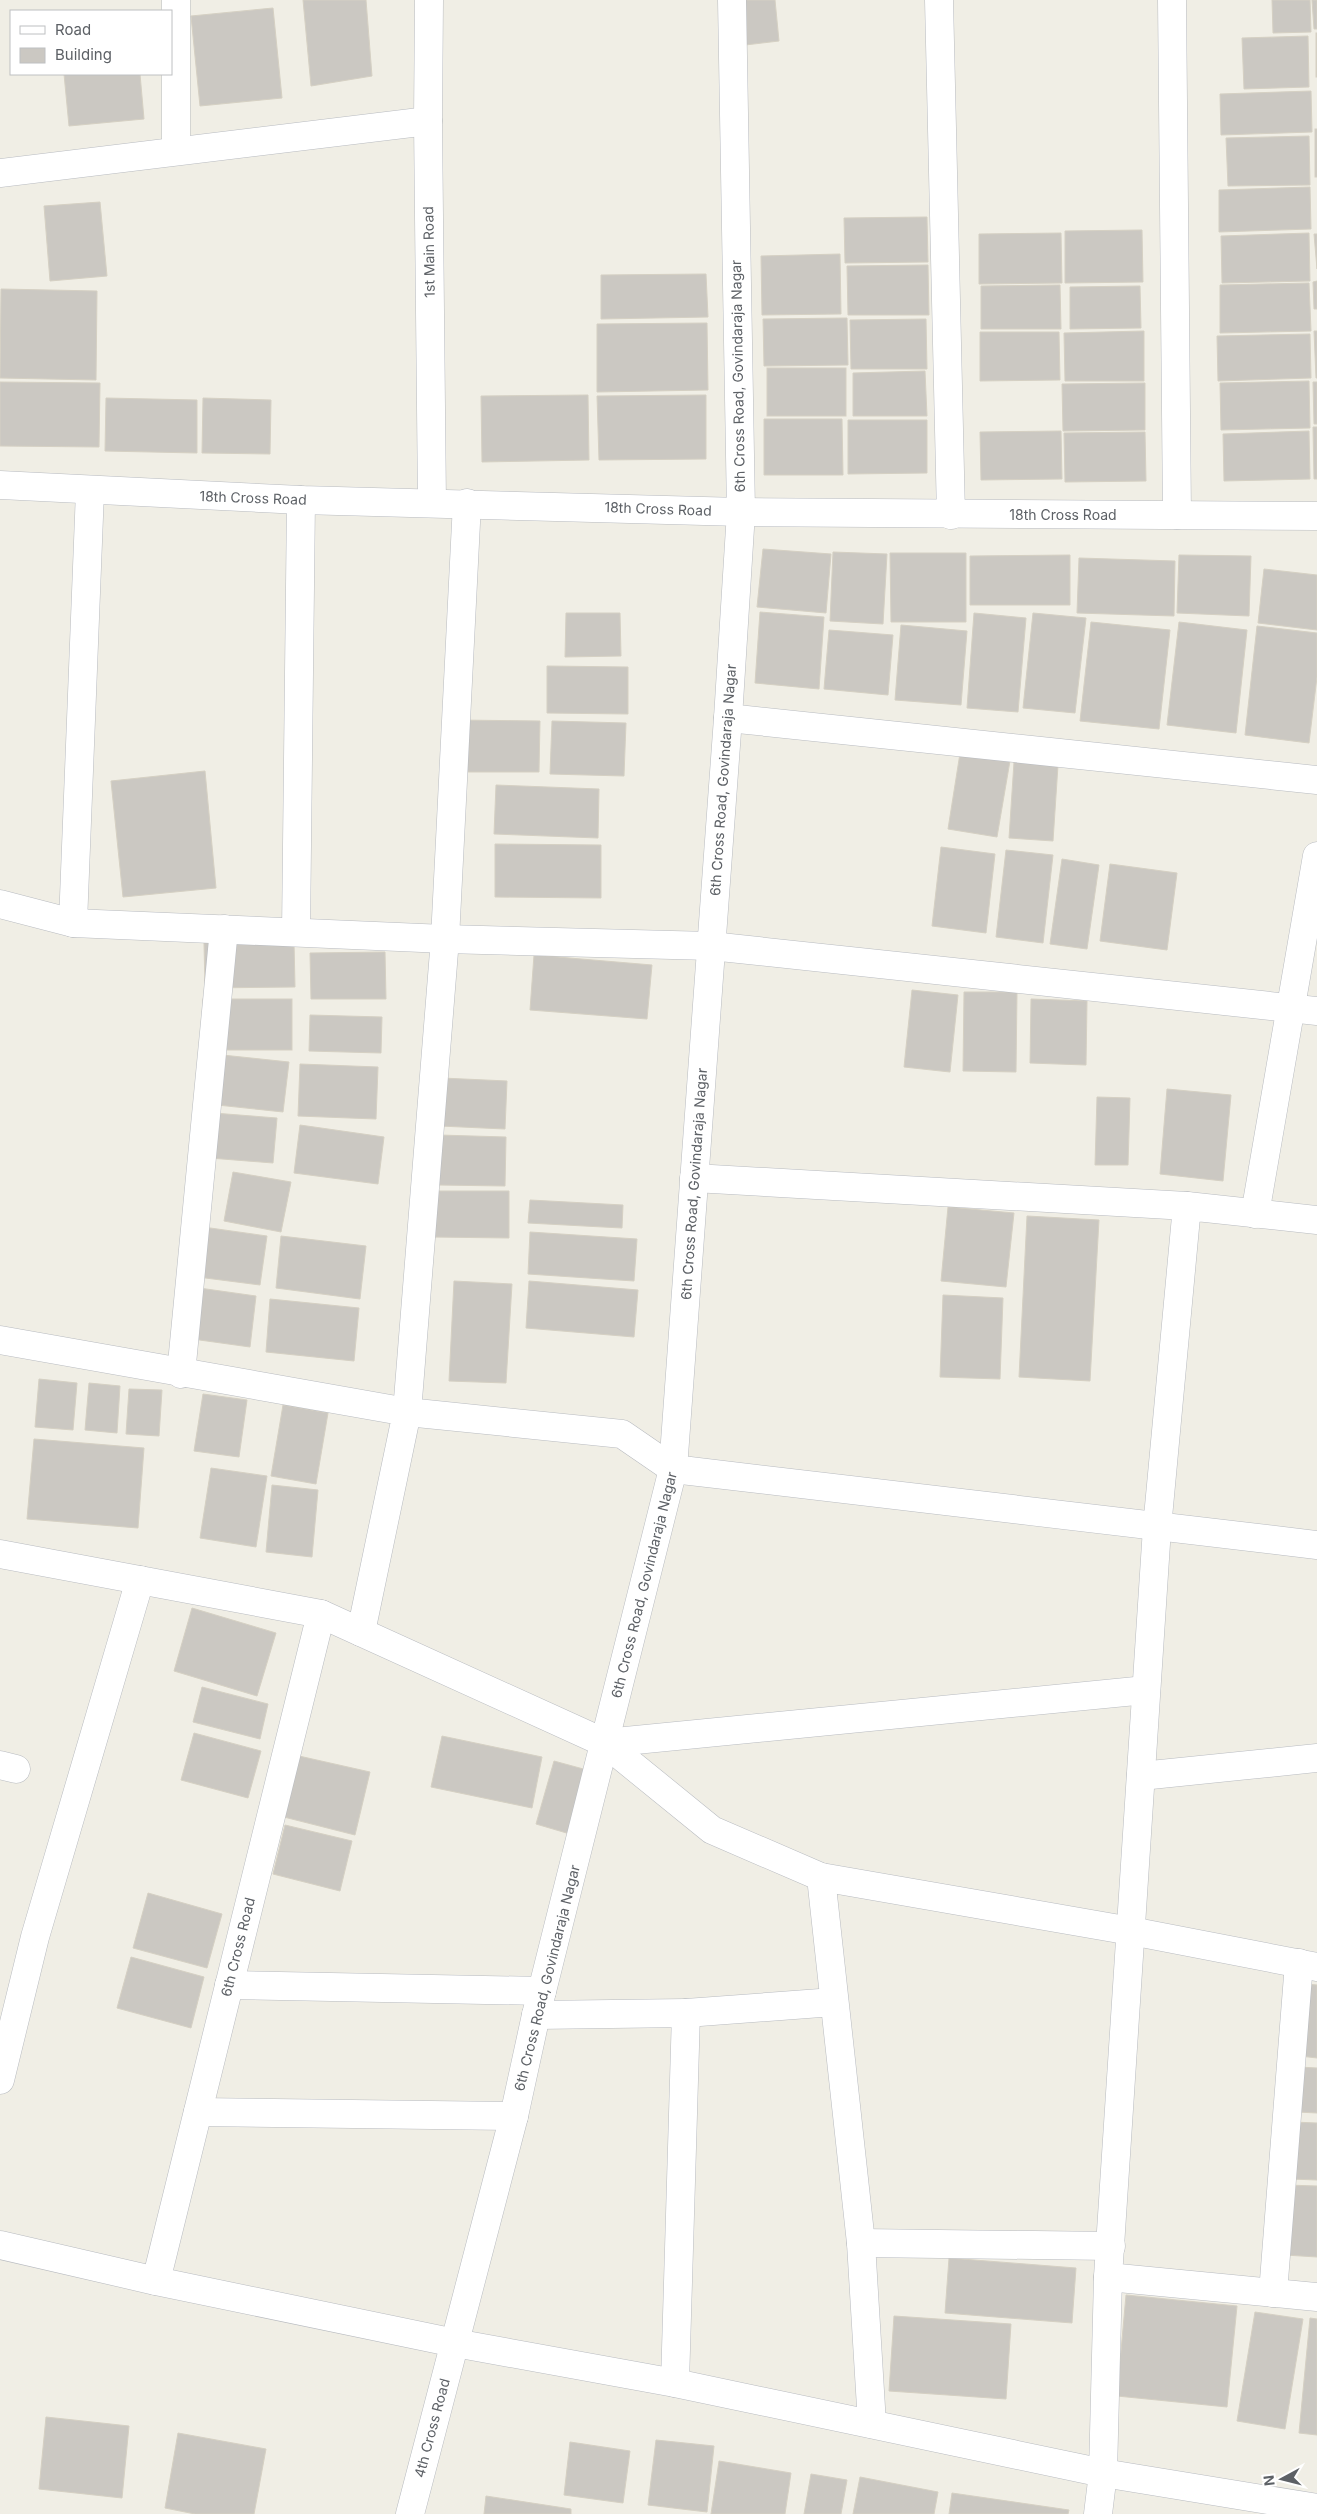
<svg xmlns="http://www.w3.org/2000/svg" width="1317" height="2514" font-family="Inter,sans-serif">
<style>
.building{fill:#cbc8c2;stroke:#d5d0c3}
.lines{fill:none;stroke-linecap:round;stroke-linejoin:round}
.minor-casing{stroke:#b8bbc0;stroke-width:29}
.tertiary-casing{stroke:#b8bbc0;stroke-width:29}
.minor{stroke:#fff;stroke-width:28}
.tertiary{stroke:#fff;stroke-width:28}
.labels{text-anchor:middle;stroke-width:4;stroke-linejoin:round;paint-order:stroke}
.street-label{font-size:14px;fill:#5d6166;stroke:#fff}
</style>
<rect width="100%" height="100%" fill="#f0eee5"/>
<g class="building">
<polygon points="303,0 366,0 372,76 311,86"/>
<polygon points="737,0 775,0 779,41 737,46"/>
<polygon points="1272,0 1310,0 1311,32 1273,33"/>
<polygon points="1312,0 1317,0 1317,29 1314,29"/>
<polygon points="273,8 282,98 200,106 191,16"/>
<rect x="1316" y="33" width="1" height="44"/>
<polygon points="1308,36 1309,87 1244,89 1242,38"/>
<polygon points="64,74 140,74 144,119 69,126"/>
<polygon points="1311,91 1312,132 1221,135 1220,94"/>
<rect x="1315" y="129" width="2" height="48"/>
<polygon points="1309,136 1310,185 1228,186 1226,138"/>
<polygon points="1310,187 1311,229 1219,232 1219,190"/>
<polygon points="100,202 107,276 50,281 44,206"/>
<polygon points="927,217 928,262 845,263 844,218"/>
<polygon points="1142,230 1143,282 1065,283 1065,231"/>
<polygon points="1061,233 1062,283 979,284 979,234"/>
<polygon points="1309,233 1310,281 1222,283 1221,236"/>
<polygon points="1314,234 1317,234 1317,269"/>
<polygon points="840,254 841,314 762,315 761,256"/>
<polygon points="928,265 929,315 848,315 847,266"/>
<polygon points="706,274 708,317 601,319 601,275"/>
<polygon points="1317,281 1317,309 1314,309 1313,282"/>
<polygon points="1309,283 1311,331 1220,333 1220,285"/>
<polygon points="1060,285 1061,329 981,329 981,286"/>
<polygon points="1140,286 1141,328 1070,329 1070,287"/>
<polygon points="1,289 97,291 96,380 0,378"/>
<polygon points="847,318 848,365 764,366 763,319"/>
<polygon points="926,319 927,369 851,369 850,320"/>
<polygon points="707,323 708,390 597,392 597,324"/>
<polygon points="1144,331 1144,381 1065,381 1064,333"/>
<polygon points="1314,331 1317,331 1317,378 1316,378"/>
<polygon points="980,332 1059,332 1060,380 980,381"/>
<polygon points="1310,334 1311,378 1218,381 1217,336"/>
<rect x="767" y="368" width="79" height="48"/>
<polygon points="925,371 927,416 853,416 853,373"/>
<polygon points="1309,381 1310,428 1221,430 1220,383"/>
<polygon points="0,382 100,383 99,447 0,446"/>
<polygon points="1313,382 1317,382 1317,424 1314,424"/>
<polygon points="1145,383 1145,430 1063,431 1062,384"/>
<polygon points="588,395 589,460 482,462 481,396"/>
<polygon points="706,395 706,459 599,460 597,396"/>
<polygon points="106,398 197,400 197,453 105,451"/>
<polygon points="203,398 271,400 270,454 202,453"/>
<polygon points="764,419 842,419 843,475 764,475"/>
<polygon points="848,420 927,420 927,473 848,474"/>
<polygon points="1313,427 1317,427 1317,479 1314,479"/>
<polygon points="1061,431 1062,479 981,480 980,432"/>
<polygon points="1309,431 1310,479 1224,481 1223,434"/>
<polygon points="1145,432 1146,481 1065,482 1064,433"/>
<polygon points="763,549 831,554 826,613 757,607"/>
<polygon points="833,552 887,554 883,624 830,621"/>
<polygon points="890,553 966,553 966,622 891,622"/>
<polygon points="1070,555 1070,605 970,605 970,556"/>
<polygon points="1179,555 1251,556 1249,616 1177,613"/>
<polygon points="1079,558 1175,561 1174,616 1077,613"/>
<polygon points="1264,569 1317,575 1317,630 1258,623"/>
<polygon points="760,612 824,617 819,689 755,683"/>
<polygon points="566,613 620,613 621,656 565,657"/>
<polygon points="974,613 1026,618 1018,712 967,708"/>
<polygon points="1033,613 1086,618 1075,713 1023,708"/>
<polygon points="1091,622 1170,630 1159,729 1080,721"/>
<polygon points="1179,622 1247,630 1236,733 1167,725"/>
<polygon points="901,625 967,631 961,705 895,700"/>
<polygon points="1257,626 1317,633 1317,677 1309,743 1245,735"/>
<polygon points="829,630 893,635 888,695 824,689"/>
<polygon points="547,666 628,667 628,714 547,713"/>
<polygon points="457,720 540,721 539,772 456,772"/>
<polygon points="552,721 626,723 624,776 550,774"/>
<polygon points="961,747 1011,755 997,837 948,829"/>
<polygon points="1014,762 1058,765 1053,841 1009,838"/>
<polygon points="205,771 216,888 123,897 111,781"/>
<polygon points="496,785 599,789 598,838 494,834"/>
<polygon points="495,844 601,845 601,898 495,897"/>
<polygon points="941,847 995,854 986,933 932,926"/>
<polygon points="1006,850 1053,855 1043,943 996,937"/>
<polygon points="1062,859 1099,865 1087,949 1050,944"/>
<polygon points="1110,864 1177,873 1167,950 1100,941"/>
<polygon points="294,942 295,987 205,988 204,943"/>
<polygon points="385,952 386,999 311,999 310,953"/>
<polygon points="534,955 652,965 647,1019 530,1010"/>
<polygon points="912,990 958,995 950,1072 904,1067"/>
<polygon points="964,992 1017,992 1016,1072 963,1071"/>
<rect x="203" y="999" width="89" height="51"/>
<polygon points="1031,999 1087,1001 1086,1065 1030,1063"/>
<polygon points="310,1015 382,1017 381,1053 309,1051"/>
<polygon points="213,1054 289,1062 283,1112 208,1104"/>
<polygon points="300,1064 378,1067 376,1119 298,1116"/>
<polygon points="442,1078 507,1081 505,1129 440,1126"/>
<polygon points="1167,1089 1231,1095 1223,1181 1160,1174"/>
<polygon points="1097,1097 1130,1098 1128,1165 1095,1165"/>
<polygon points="201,1112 277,1118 273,1163 197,1157"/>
<polygon points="300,1125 384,1137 378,1184 294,1173"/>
<polygon points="439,1135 506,1137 505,1186 438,1185"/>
<polygon points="233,1172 291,1182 281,1232 224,1221"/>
<polygon points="433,1191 509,1191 509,1238 432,1237"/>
<polygon points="530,1200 623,1205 622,1228 528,1223"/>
<polygon points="948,1207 1014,1213 1006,1287 941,1281"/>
<polygon points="1027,1216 1099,1220 1090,1381 1019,1377"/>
<polygon points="189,1225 267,1236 260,1285 182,1275"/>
<polygon points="530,1232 637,1239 634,1281 528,1274"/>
<polygon points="281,1236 366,1246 360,1299 276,1288"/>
<polygon points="454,1281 512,1284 506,1383 449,1381"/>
<polygon points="529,1281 638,1290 634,1337 526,1328"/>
<polygon points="185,1286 256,1296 250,1347 178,1337"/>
<polygon points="943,1295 1003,1298 1000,1379 940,1377"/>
<polygon points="270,1299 359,1308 354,1361 266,1352"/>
<polygon points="39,1379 77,1383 73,1430 35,1427"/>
<polygon points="89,1383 120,1386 117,1433 85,1430"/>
<polygon points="129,1389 162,1390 159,1436 126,1434"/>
<polygon points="203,1394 247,1400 239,1457 194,1451"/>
<polygon points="283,1405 328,1413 316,1484 271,1476"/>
<polygon points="34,1439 144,1448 138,1528 27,1519"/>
<polygon points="211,1468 267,1476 256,1547 200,1538"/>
<polygon points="272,1485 318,1490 312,1557 266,1552"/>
<polygon points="192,1608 276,1633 257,1696 174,1671"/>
<polygon points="202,1687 268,1704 260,1739 193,1722"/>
<polygon points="194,1733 261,1751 248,1798 181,1780"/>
<polygon points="442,1736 542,1757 532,1808 431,1787"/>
<polygon points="299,1756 370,1772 355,1835 284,1817"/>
<polygon points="554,1761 587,1770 570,1834 536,1824"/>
<polygon points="285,1825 352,1841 340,1891 273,1874"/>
<polygon points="148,1893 222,1914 207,1968 133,1948"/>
<polygon points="131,1957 204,1977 191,2028 117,2008"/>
<polygon points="1307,1984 1317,1985 1317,2058 1300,2056"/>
<polygon points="1299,2067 1317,2068 1317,2113 1297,2112"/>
<polygon points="1293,2122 1317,2123 1317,2180 1291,2179"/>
<polygon points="1287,2185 1317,2186 1317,2257 1285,2255"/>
<polygon points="949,2258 1076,2268 1072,2323 945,2313"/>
<polygon points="1126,2295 1237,2306 1227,2407 1117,2396"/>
<polygon points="1255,2312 1303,2319 1285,2429 1237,2421"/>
<polygon points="894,2316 1011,2324 1006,2399 889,2391"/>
<polygon points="1310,2318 1317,2319 1317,2435 1299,2433"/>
<polygon points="46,2417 129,2426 122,2498 39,2489"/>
<polygon points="178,2433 266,2449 254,2514 195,2514 165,2508"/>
<polygon points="656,2440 714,2446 707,2512 648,2505"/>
<polygon points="570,2442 630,2451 623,2503 564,2495"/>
<polygon points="719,2461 791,2473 785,2514 711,2514"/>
<polygon points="811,2474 847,2480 841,2514 804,2514"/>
<polygon points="860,2477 938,2492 934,2514 853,2514"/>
<polygon points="952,2493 1069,2510 1068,2514 949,2514"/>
<polygon points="486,2496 571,2509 571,2514 484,2514"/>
</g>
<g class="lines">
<g class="minor-casing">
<g id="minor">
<polyline points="429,0 428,121 432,503"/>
<polyline points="939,0 951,515"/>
<polyline points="1172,0 1177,515"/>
<polyline points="176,151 176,0"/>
<polyline points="0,173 428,121"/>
<polyline points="467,503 445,939 407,1412 622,1434 673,1469 1317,1545"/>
<polyline points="728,718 1317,780"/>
<polyline points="0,904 73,923 445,939 711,946 1317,1011"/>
<polyline points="73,923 90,491"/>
<polyline points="296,932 301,500"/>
<polyline points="694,1178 1187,1206"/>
<polyline points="1255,1214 1317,856"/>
<polyline points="0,1340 407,1412 361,1632"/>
<polyline points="181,1374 224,929"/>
<polyline points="0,1554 321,1614 605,1743 712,1830 821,1877 1131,1931 1317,1967"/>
<polyline points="605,1743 1146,1690"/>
<polyline points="0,1765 16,1769"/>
<polyline points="1141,1776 1317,1758"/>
<polyline points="821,1877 861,2243 872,2424"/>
<polyline points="229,1985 542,1991"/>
<polyline points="686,2013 834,2002"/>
<polyline points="536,2015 686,2013 675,2383"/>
<polyline points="0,2080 35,1937 140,1580"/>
<polyline points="198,2112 514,2116"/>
<polyline points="861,2243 1111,2246"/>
<polyline points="0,2245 156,2281 455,2343 675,2383 1103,2473 1317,2508"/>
<polyline points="1108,2277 1317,2297"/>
<polyline points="156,2281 321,1614"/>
<polyline points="1273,2293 1299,1963"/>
<polyline points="410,2514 514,2116 536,2015 673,1469 728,718 741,512 732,0"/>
<polyline points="1098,2514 1103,2473 1108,2277 1157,1528 1187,1206 1317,1220"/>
</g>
</g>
<g class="tertiary-casing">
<polyline id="tertiary" points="0,485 301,500 741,512 1317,516"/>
</g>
<use href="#minor" class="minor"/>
<use href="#tertiary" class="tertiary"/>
</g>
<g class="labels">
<g class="street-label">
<text transform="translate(429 252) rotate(-91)" y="5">1st Main Road</text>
<text transform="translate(738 376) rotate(-91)" y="5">6th Cross Road, Govindaraja Nagar</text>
<text transform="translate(253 498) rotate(2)" y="5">18th Cross Road</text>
<text transform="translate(658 509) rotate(2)" y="5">18th Cross Road</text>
<text x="1063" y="520">18th Cross Road</text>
<text transform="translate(723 780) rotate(-86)" y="5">6th Cross Road, Govindaraja Nagar</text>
<text transform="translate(694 1184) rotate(-86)" y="5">6th Cross Road, Govindaraja Nagar</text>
<text transform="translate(644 1585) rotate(-76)" y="5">6th Cross Road, Govindaraja Nagar</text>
<text transform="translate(238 1947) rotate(-76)" y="5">6th Cross Road</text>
<text transform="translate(547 1978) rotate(-76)" y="5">6th Cross Road, Govindaraja Nagar</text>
<text transform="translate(432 2428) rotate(-75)" y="5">4th Cross Road</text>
</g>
</g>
<rect x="10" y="10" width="162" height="65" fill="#ffffff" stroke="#bec0c2"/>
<rect x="20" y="26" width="25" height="8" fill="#ffffff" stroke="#bec0c2"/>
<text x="55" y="35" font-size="15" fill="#5d6166">Road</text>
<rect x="20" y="48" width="25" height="15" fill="#cbc8c2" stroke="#bec0c2"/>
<text x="55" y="60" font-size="15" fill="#5d6166">Building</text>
<g transform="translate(1282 2479) rotate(263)" stroke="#ffffff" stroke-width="4" paint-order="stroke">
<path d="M0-4L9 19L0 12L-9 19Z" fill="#5d6166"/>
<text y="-8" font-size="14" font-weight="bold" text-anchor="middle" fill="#5d6166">N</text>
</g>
</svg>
